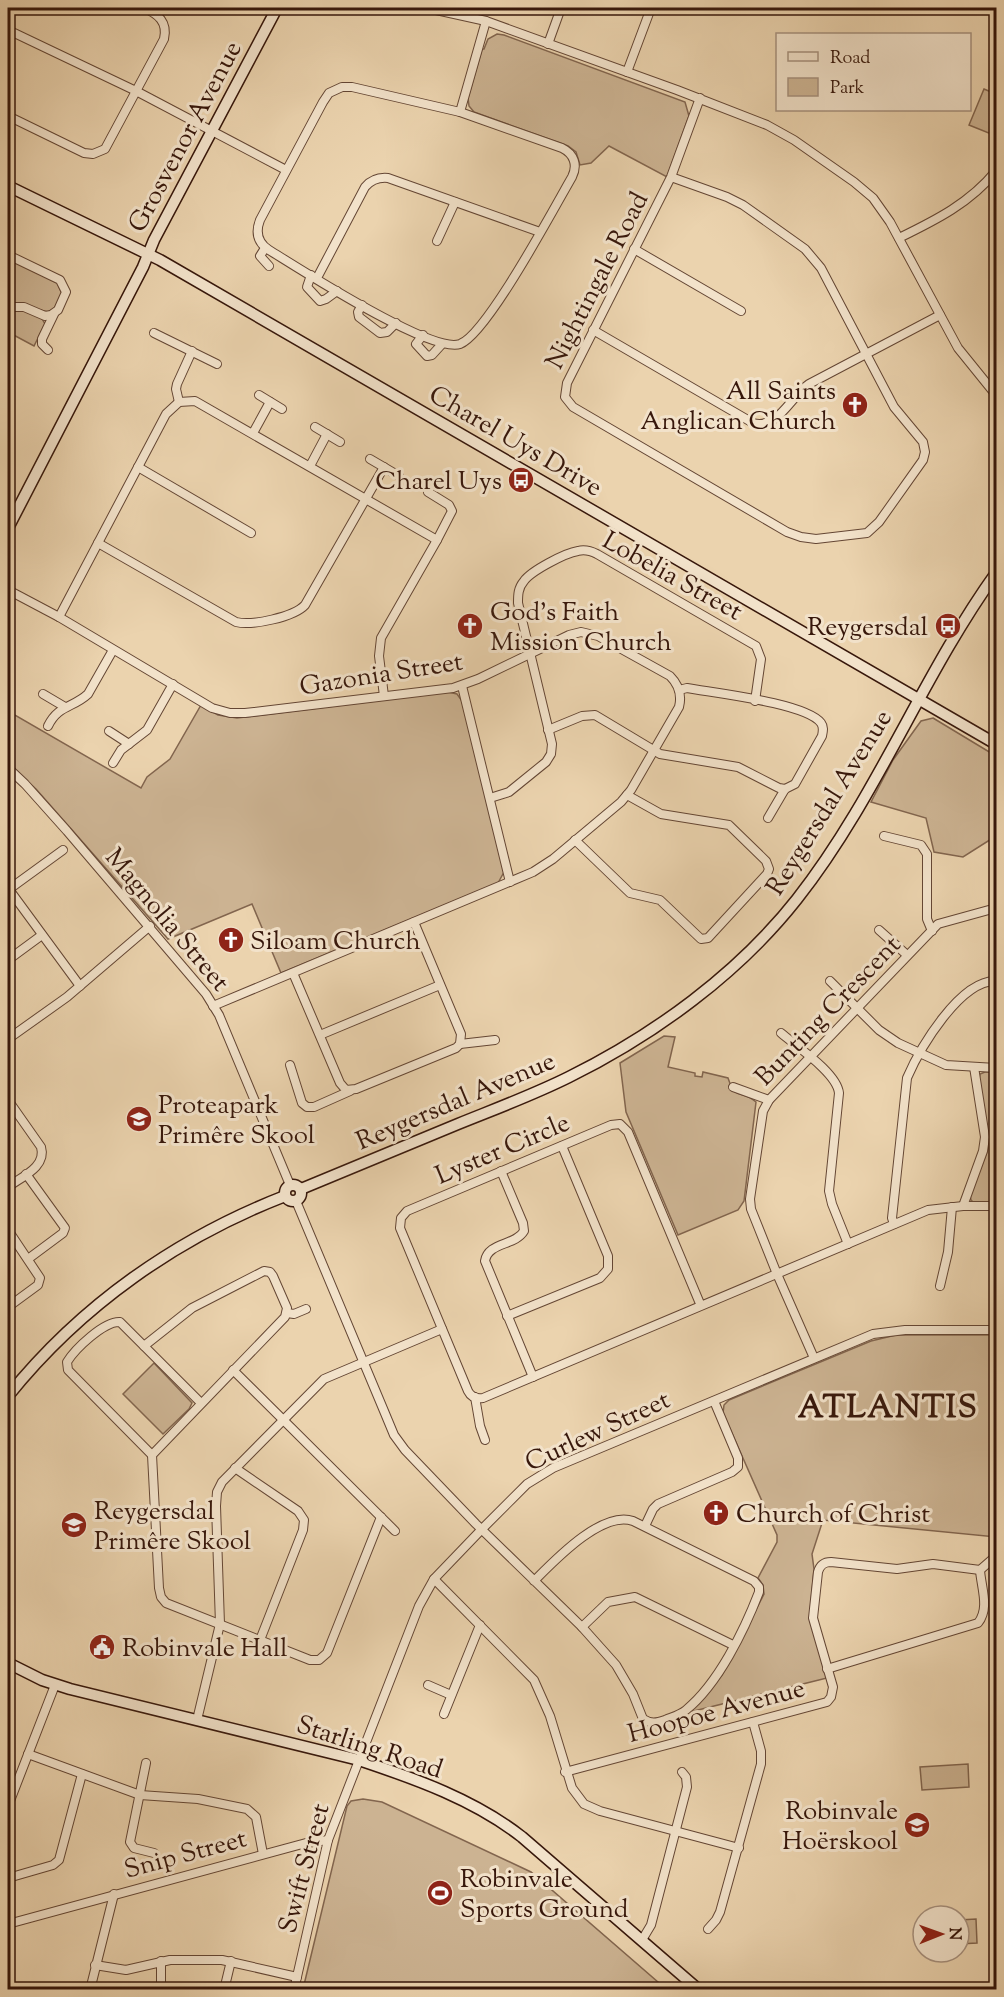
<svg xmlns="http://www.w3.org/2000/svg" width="1004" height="1997" font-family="'Sorts Mill Goudy',serif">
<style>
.green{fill:#ccb392;stroke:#82654e;stroke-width:1.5}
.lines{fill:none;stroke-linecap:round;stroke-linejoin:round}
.street-casing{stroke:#644634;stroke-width:10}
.secondary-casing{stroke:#37170b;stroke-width:13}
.street{stroke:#f2e2ca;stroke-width:8}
.secondary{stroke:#f2e2ca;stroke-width:10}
.labels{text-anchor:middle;stroke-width:6;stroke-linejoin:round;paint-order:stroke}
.street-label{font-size:26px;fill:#37170b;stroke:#f2e2ca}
.poi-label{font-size:26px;fill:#37170b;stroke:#f2e2ca;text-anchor:start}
.district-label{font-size:32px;font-weight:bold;letter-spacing:1.5px;fill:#37170b;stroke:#f2e2ca}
</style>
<rect width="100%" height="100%" fill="#ebd3ae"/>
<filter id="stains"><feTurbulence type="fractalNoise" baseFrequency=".00333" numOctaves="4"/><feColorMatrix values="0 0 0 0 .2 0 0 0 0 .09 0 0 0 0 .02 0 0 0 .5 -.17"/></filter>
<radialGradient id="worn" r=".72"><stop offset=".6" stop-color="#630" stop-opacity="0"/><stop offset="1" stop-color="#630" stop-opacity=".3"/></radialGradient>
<g class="green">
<polygon points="497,34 504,35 685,102 689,116 667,177 609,146 591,163 580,165 576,152 568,146 474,112 469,106 468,98 482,49 484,49 488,39"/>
<polygon points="984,89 996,94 996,136 969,125"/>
<polygon points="8,258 57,282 62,294 54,309 48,312 8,302"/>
<polygon points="25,310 41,317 45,324 34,346 8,332 10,313 13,311"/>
<polygon points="448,692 457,694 462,701 504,872 498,883 281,973 252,904 168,939 36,789 8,764 8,711 141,788 147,777 170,759 201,705 218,715 237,718"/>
<polygon points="933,718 996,756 996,836 963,857 934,852 926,818 871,802 893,760 921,721"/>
<path d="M664 1036 675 1037 668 1067 695 1073V1076L702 1077 703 1072 728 1078C736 1102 741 1089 756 1102L744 1201 738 1210 678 1235 626 1112 620 1063Z"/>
<polygon points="985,1072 996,1072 996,1202 974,1203 971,1200 970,1196 990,1144 979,1080 980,1074"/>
<polygon points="896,1335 996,1335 996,1537 823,1520 812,1554 814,1569 810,1613 827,1678 690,1712 722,1675 764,1594 763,1585 758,1578 777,1542 777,1535 723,1413 724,1405 729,1400 871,1341"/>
<polygon points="154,1363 192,1403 189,1409 163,1434 123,1394"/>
<polygon points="968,1764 969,1787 922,1790 920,1767"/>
<polygon points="363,1799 382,1802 531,1872 666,1989 303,1989 347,1806 351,1801"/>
<polygon points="976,1919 977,1943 959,1944 959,1920"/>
</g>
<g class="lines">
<g class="street-casing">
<g id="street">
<polyline points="427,8 486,21 677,90 767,125 794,140 854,182 873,198 890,222 958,348 996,395"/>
<polyline points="8,30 136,91 286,170"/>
<polyline points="548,44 561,8"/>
<polyline points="627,72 651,8"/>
<path d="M342 87H352L460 112 562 148C574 154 578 165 572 177 554 208 487 334 460 344 431 354 300 269 269 250 258 243 255 233 260 220L323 102 329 93Z"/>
<polyline points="460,112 486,21"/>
<path d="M8 116 84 153 93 154 105 149 164 39C168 22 158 14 144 8"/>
<polyline points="671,177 727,197 743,205 805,249 821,268 894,407 923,442 925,452 923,460 879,522 867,533 816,539 801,537 787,532 573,407 565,397 567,383 671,177 700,98"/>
<path d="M899 238C936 220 970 203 996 171"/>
<polyline points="437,241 455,202"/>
<polyline points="265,248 260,256 269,266"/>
<polyline points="634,249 741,311"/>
<polyline points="8,255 60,280 66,292 58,310 51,315 45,316 24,307 8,307"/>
<polyline points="311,275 307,287 320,301 326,299 337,291"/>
<path d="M317 278 365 187C371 180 378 177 388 178L540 232"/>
<polyline points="362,305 358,312 359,317 380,333 387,332 396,323"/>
<path d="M593 330 753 423C778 430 790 397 809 384L940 315"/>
<polyline points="154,333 217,364"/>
<polyline points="423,335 416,344 427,356 432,355 442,344"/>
<polyline points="48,350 42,344 42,339 54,314"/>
<polyline points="259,395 282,409"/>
<polyline points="179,402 176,389 177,384 192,351"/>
<polyline points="315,427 340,442"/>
<polyline points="253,433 270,402"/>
<polyline points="370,459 399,476"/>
<polyline points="310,466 327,434"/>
<polyline points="138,467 251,533"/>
<polyline points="428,492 449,505 452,511 437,540"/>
<path d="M98 543 236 622C252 626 294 617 305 605L384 467"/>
<path d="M8 590 59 617 212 708 230 713H245L453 688 478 679 569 635 581 632 598 636 670 676C679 685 682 695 679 707L631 790 621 802 553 859 533 872 213 1006"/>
<polyline points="59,617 166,414 179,402 195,401 437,540 381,638 379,656 384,696"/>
<polyline points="462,686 510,882"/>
<path d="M679 690 687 688C714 693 806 703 821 723 824 727 823 731 822 736L795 784 785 789 768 818"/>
<polyline points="43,694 65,707"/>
<path d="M48 726C58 705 73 708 88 694L113 650"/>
<polyline points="548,730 582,716 595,715 660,754 738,767 779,788 785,789"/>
<polyline points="109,731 129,744"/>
<polyline points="113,763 121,750 147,730 173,684"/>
<polyline points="8,768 25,784 67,831 206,994 219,1015 290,1185"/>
<path d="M490 798 509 792 546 762 551 754 552 744 518 603C518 595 518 588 524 581 531 571 565 553 578 551 585 549 591 551 597 554L756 646 761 659 755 701"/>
<polyline points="884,836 921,845 927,854 927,919 932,931"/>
<polyline points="575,840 630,893 660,900 701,939 708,938 767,874 769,869 766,861 729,825 661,814 627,795"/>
<polyline points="8,888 80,986"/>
<polyline points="8,890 63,850"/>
<polyline points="879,930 907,955"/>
<polyline points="8,960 42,935"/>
<polyline points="293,973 340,1083 346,1090 356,1089 456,1048 460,1044 461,1034 414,922"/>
<polyline points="830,981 879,1030 898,1043 946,1065 996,1068"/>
<path d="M781 1033C796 1046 837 1073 839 1093L829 1191 832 1204 848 1244"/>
<polyline points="320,1035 440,985"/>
<polyline points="8,1039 67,997 150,926"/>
<polyline points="460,1044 495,1040"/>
<polyline points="290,1065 302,1103 307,1107 314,1107 350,1091"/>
<polyline points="733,1087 769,1100"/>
<path d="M8 1100 41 1147C47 1167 21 1177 8 1187"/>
<path d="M501 1171 523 1223 524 1231C515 1246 488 1242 485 1261L533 1377"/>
<polyline points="26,1174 65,1228 63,1233 28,1259"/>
<path d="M296 1201 384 1411 394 1435 405 1450 476 1524 582 1627 616 1665 633 1694 643 1719C651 1724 656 1723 665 1720 672 1717 680 1715 686 1710 718 1684 744 1631 759 1592V1587L754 1581 633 1521C602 1510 554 1561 534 1581"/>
<polyline points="963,1206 983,1151 985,1137 974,1067"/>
<path d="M894 1224 892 1218 907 1078C920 1048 960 980 996 981"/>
<polyline points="8,1230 40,1278 38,1285 8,1307"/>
<polyline points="940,1286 948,1252 952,1207"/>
<path d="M701 1306 628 1132 620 1124 611 1125 407 1211 401 1218 400 1228 468 1391C471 1397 476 1399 483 1398L928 1210 963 1206H996"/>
<polyline points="287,1313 294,1314 306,1309"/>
<polyline points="507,1316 600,1278 608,1269 608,1256 562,1146"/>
<polyline points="144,1346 192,1308 264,1271 270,1272 273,1276 287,1308 285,1317 152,1455 159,1588 161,1597 166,1603 310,1660 319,1660 327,1653 381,1517"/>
<polyline points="814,1358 777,1274 751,1209 750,1199 763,1111 769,1100 938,924 996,908"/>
<polyline points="233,1370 395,1531"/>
<polyline points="475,1397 480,1426 485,1440"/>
<path d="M152 1455 68 1370 67 1362C75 1349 104 1321 120 1322L201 1403"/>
<polyline points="235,1468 298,1511 304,1520 303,1530 260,1640"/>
<polyline points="645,1526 653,1509 658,1504 732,1472 738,1467 738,1458 714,1401"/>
<polyline points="980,1570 996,1556"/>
<polyline points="434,1579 534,1680 550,1716 572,1788 584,1804 600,1811 739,1848"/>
<polyline points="582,1627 608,1602 635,1597 733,1645"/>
<path d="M827 1669 978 1623C990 1608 981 1587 980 1570"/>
<polyline points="428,1685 451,1695"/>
<polyline points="444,1714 480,1625"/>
<polyline points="197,1720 220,1624 216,1506 217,1492 222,1482 324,1379 442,1329"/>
<polyline points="28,1754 140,1795 198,1799 247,1809 256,1817 263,1854"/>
<polyline points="146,1763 130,1842 134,1848 154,1853"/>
<path d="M565 1772 827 1702 831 1697 833 1687 813 1618 818 1572C820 1565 824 1562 831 1562L897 1569 933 1564 980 1570"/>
<polyline points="8,1806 55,1685"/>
<polyline points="8,1878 53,1865 59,1860 82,1774"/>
<polyline points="8,1924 306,1843 328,1840"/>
<polyline points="708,1929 716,1920 720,1912 761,1764 761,1751 753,1722"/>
<polyline points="642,1940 651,1925 687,1787 686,1777 682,1772"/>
<polyline points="161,1961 161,1990"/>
<polyline points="95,1965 126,1970 170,1960 222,1960 297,1977"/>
<polyline points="90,1990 114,1894"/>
<polyline points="224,1990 231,1961"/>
<polyline points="294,1990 328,1840 419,1606 434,1579 482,1529 527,1484 553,1468 873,1334 905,1330 996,1330"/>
</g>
</g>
<g class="secondary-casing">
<g id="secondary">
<polyline points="8,186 160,260 996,744"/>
<polyline points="8,528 143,267 154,240 277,8"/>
<circle cx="293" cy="1193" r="8"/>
<path d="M301 1189C353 1168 405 1146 458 1124 495 1109 533 1095 569 1077 654 1035 738 974 797 899 876 799 922 676 996 573"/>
<path d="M8 1396C81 1305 177 1238 285 1196"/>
<path d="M8 1663 42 1680 70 1689 359 1760C416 1779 475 1800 522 1837L699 1990"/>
</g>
</g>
<use href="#street" class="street"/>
<use href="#secondary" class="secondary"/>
</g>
<defs>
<g id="church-disc" transform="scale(1.35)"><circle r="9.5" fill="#8f2418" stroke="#f2e2ca"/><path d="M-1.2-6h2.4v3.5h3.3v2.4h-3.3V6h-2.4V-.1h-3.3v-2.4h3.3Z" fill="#fff"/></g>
<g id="bus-disc" transform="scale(1.35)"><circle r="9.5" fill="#8f2418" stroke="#f2e2ca"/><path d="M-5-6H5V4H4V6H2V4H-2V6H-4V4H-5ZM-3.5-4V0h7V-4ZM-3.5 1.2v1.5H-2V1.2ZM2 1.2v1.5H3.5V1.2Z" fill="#fff"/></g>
<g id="school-disc" transform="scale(1.35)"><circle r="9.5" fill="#8f2418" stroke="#f2e2ca"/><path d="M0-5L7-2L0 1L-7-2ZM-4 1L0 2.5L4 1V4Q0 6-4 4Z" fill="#fff"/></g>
<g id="civic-disc" transform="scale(1.35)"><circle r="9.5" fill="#8f2418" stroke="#f2e2ca"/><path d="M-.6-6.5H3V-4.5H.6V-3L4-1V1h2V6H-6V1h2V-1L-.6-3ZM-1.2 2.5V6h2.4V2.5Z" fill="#fff"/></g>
<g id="stadium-disc" transform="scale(1.35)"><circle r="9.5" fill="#8f2418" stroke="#f2e2ca"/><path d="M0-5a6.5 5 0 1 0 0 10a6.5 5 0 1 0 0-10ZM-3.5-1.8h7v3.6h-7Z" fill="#fff"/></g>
</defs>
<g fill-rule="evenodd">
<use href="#church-disc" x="855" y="405"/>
<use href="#bus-disc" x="521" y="480"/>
<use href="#church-disc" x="470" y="626"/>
<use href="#bus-disc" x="948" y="626"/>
<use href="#church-disc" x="231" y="940"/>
<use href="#school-disc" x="139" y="1119"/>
<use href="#church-disc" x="716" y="1513"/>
<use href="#school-disc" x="74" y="1525"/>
<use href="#civic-disc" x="102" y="1647"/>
<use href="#school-disc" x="917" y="1825"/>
<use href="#stadium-disc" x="440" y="1893"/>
</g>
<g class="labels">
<g class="street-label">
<text transform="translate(184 136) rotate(-62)" y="9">Grosvenor Avenue</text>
<text transform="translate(596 280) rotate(-63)" y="9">Nightingale Road</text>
<text transform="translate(516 440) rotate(30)" y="9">Charel Uys Drive</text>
<text transform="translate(673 575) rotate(29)" y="9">Lobelia Street</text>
<text transform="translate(381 673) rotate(-9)" y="9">Gazonia Street</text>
<text transform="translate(828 802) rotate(-58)" y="9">Reygersdal Avenue</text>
<text transform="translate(168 919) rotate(50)" y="9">Magnolia Street</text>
<text transform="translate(827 1010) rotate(-46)" y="9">Bunting Crescent</text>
<text transform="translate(455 1100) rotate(-23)" y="9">Reygersdal Avenue</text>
<text transform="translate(502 1148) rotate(-23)" y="9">Lyster Circle</text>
<text transform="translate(597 1430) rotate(-25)" y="9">Curlew Street</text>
<text transform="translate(716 1710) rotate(-15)" y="9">Hoopoe Avenue</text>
<text transform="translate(370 1746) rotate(18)" y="9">Starling Road</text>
<text transform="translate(185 1853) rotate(-15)" y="9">Snip Street</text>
<text transform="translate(303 1868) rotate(-75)" y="9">Swift Street</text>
</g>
<g class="poi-label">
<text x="836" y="399" text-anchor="end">All Saints<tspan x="836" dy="30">Anglican Church</tspan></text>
<text x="502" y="489" text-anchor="end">Charel Uys</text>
<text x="490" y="620">God's Faith<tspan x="490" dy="30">Mission Church</tspan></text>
<text x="928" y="635" text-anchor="end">Reygersdal</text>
<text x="250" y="949">Siloam Church</text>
<text x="158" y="1113">Proteapark<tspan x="158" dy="30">Primêre Skool</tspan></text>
<text x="94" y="1519">Reygersdal<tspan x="94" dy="30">Primêre Skool</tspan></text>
<text x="736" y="1522">Church of Christ</text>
<text x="122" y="1656">Robinvale Hall</text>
<text x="898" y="1819" text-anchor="end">Robinvale<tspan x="898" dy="30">Hoërskool</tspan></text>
<text x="460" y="1887">Robinvale<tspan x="460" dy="30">Sports Ground</tspan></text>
</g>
<g class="district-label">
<text x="888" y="1417">ATLANTIS</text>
</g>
</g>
<rect width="1004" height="1997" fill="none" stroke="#ebd3ae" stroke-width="30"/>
<rect x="9" y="9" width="986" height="1979" fill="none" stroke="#37170b" stroke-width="3"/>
<rect x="15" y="15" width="974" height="1967" fill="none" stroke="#37170b" stroke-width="1.5"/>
<rect x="776" y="33" width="195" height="78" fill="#f2e2ca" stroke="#a7917e" stroke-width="1.5"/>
<rect x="788" y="52" width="30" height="9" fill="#f2e2ca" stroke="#a7917e" stroke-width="1.5"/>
<text x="830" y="63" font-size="18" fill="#37170b">Road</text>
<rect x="788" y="78" width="30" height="18" fill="#ccb392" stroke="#a7917e" stroke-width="1.5"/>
<text x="830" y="93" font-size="18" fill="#37170b">Park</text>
<g transform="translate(941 1934) rotate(89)"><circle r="28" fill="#f2e2ca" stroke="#a7917e" stroke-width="1.5"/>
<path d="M0-4.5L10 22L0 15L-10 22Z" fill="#8f2418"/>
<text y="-9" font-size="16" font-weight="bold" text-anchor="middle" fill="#37170b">N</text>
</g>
<rect width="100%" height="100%" filter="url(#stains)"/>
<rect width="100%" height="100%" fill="url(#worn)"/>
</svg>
